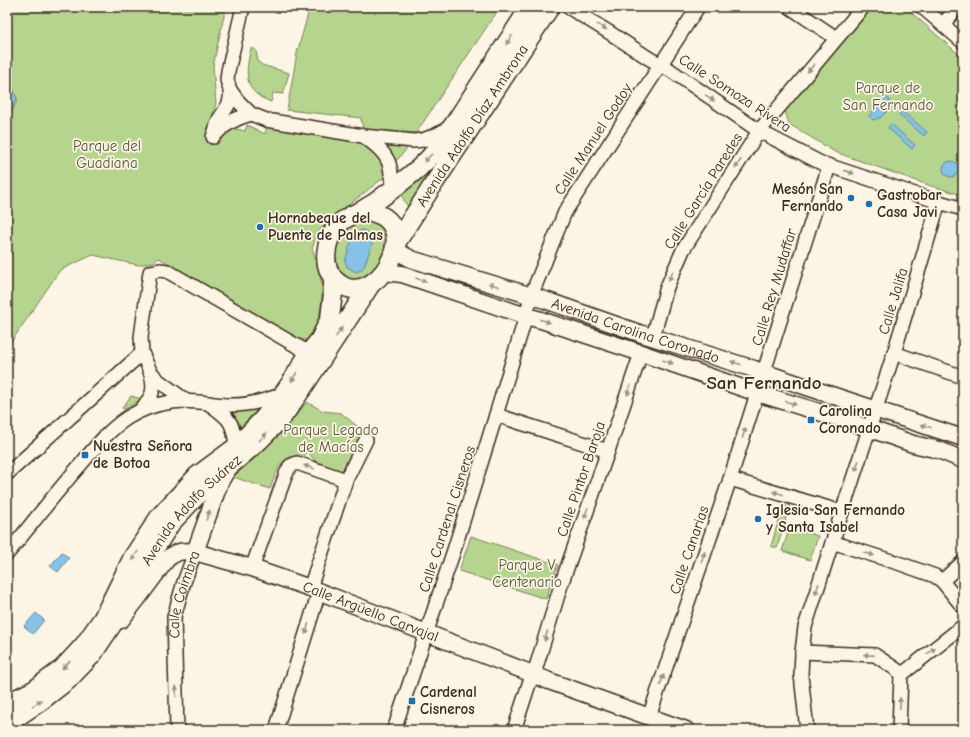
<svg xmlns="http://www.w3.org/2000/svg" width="970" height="737" font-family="'Comic Neue',sans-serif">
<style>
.built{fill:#f2e4cb}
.green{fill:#b5d58e;stroke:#788056}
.water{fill:#86c2e6;stroke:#688596}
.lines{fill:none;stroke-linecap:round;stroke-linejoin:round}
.minor-casing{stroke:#3b2a1e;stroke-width:16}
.major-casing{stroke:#3b2a1e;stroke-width:19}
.highway-casing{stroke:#3b2a1e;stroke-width:21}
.minor{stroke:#fcf5e5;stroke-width:13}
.major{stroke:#fcf5e5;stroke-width:16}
.highway{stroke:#fcf5e5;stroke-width:18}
.oneway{fill:#9c9082}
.poi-dot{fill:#1f6fb2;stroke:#fcf5e5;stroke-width:1.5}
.labels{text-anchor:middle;stroke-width:3.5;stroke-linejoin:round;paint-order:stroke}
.park-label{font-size:15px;fill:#5a553a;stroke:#fcf5e5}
.street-label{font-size:15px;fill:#3b2a1e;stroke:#fcf5e5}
.poi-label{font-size:15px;font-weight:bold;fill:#3b2a1e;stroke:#fcf5e5;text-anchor:start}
.district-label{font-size:19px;font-weight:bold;fill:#3b2a1e;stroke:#fcf5e5}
</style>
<rect width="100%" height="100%" fill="#fcf5e5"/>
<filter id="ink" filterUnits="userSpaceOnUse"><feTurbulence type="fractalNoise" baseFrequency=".025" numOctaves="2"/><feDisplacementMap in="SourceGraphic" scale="8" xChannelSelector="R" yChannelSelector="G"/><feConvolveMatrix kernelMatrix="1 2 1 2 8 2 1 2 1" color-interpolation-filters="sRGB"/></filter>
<g filter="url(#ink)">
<polygon class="built" points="963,576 963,595 953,584"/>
<g class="green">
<path d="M7 7H226L213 65 216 104 206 134 208 141 217 145C224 132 230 126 245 131L247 125 265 134 267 126 360 141 381 156 387 174 382 179 333 217 317 233 312 249 313 250 322 284V300L319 317 314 330 307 340 299 339 159 258 154 262 138 265 93 255 60 270 7 348V125L17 99 7 72Z"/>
<polygon points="310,7 500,7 416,133 363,129 361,118 287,110 297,53"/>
<path d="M537 7H544L411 210C405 204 402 198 401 189Z"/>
<polygon points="873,7 905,7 963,58 963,102 957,110 963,115 963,195 931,186 835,152 789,124 785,111"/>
<path d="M251 48 256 50 258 62 262 65 289 73 283 94 273 93 271 102C243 92 245 73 251 48Z"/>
<polygon points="383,141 410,145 398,159 394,162 392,156"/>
<polygon points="372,219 387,233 385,254 372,273 360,280 344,279 340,276 333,256 339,236 355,221"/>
<polygon points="131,396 142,399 125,409 122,408"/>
<path d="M307 402 323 411 341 413 363 431 345 475 316 462 307 451 304 457C301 457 297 455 294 456 279 458 275 477 270 489L233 477 263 451 282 432Z"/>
<polygon points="260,407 238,429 232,410"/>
<polygon points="784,502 790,504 777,548 771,546"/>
<polygon points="790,527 818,536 810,560 782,551"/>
<polygon points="471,536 558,565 546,599 459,571"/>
</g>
<g class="water">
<polygon points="7,74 17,99 7,123"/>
<path d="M885 97 890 100C888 111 884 118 873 120L869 116Z"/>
<polygon points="902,111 927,132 924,136 899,115"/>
<polygon points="891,124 915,145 912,149 888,128"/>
<circle cx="951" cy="169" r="8"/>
<path d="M362 230C368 232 372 234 373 241L364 267 359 271 356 272 347 267 345 261 353 236 359 231Z"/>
<polygon points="62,552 69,558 58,572 50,566"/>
<polygon points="36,613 44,620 33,634 24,626"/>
</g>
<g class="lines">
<g class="minor-casing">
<g id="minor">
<polyline points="243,7 228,71 227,80 230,90 238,101 251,114 266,120 363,136 414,141 423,140 438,134 450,127"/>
<polyline points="568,7 607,31 650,59 670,70 759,131 821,163 939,202 963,209"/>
<polyline points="790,7 836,38"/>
<polyline points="922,7 963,42"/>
<polyline points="943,24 958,7"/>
<path d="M216 134C225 123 237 118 251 114"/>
<path d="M363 136C374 144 387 153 390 167 391 171 391 176 392 180"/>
<path d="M213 137C215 132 216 127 218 122 224 108 232 107 230 90"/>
<polyline points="653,337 667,287 683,250 759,131 863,7"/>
<polyline points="894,353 963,377"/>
<polyline points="185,400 159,381 150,371 142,353 141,337 150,272 160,270 167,271 309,353"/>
<path d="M208 403C228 417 234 421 236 447"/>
<path d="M140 411C153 395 156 391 150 371"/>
<polyline points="496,415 608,451"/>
<polyline points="7,474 142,353"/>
<polyline points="730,479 842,512"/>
<polyline points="832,542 901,564 935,576 942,581 963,607"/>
<path d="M7 554C32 524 56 492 82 463 96 446 109 430 127 418 141 409 157 404 172 402 190 399 209 404 227 405 246 406 265 401 283 394"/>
<polyline points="252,568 286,474 290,466 297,463 346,480"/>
<polyline points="942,581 963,562"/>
<polyline points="310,588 346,480 366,440"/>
<polyline points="802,652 875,655 897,670 901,675 899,730"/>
<polyline points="901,675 963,626"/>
<polyline points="649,717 730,479 829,166"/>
<path id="s1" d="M177 730 174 617 183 585 195 552"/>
<polyline points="276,730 319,592"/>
<polyline points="394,730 454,550 496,415 526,316 531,296 565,212 698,7"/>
<polyline points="514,730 529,684 534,674 561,585 608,451 641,353"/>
<polyline points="807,730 801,675 802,652 805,627 842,512 894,353 939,202"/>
</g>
</g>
<g class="major-casing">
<g id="major">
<path id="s2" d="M395 250 411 259 545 300 639 333 754 369 807 387 963 438"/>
<polyline points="383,272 402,274 526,316 541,320 641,353 757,393 848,421 913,444 939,450 963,460"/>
<polyline points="195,552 220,482 227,470"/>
<path id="s3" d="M121 620 138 598 167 559C177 551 183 550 195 552L252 568 310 588 525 671 549 681 686 730"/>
</g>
</g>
<g class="highway-casing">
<g id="highway">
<polyline points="361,211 374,203 393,189 419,168 431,156 454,124 530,7"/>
<path d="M361 211C429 213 382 306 343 286 319 273 323 240 340 223 346 217 354 214 361 211Z"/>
<path id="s4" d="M395 245 431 188 550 7"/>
<polyline points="7,702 18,698 34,690 62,669 84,645 103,618 133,557 160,516 197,476 236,447 263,419 283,394 290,384 309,353 320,339 330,318 333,293 333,279"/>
<path id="s5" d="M7 727 14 719 41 701 68 680 92 655 114 622 145 564 171 523 205 487 260 440 283 416 302 389 371 284"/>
</g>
</g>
<use href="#minor" class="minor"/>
<use href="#major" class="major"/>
<use href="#highway" class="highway"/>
</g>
<defs><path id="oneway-solid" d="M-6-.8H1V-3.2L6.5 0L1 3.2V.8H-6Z"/></defs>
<g class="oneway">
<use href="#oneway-solid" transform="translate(602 27) rotate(31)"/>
<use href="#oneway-solid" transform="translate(509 40) rotate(123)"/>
<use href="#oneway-solid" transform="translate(811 68) rotate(130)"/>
<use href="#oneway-solid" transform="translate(710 98) rotate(34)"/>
<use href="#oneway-solid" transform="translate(428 158) rotate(134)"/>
<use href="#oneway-solid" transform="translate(738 164) rotate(123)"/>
<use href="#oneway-solid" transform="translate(849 172) rotate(18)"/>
<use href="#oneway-solid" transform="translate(671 276) rotate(113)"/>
<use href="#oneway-solid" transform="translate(421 280) rotate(19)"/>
<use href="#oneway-solid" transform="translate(494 285) rotate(-163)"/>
<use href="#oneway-solid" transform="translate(545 321) rotate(17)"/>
<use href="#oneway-solid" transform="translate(339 332) rotate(-57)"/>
<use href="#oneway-solid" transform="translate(668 362) rotate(19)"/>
<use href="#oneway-solid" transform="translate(736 363) rotate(-162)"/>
<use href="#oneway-solid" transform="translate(294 377) rotate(122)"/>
<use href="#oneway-solid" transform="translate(629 390) rotate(108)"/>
<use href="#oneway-solid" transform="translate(791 403) rotate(17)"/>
<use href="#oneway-solid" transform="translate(926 426) rotate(-162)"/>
<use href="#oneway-solid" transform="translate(744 433) rotate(-73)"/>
<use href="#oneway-solid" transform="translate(263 437) rotate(-46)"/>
<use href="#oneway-solid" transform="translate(857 466) rotate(108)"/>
<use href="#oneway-solid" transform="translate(309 467) rotate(-161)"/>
<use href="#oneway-solid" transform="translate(778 493) rotate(-164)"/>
<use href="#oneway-solid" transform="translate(586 513) rotate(109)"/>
<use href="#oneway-solid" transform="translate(208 515) rotate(-70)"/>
<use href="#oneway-solid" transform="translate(869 554) rotate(17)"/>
<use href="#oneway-solid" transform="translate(135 556) rotate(121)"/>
<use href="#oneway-solid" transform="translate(703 557) rotate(-71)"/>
<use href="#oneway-solid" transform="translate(817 589) rotate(107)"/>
<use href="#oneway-solid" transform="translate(307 629) rotate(107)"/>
<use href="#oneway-solid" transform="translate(546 636) rotate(107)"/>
<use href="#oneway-solid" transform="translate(931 651) rotate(-38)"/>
<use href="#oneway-solid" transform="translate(869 655) rotate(-176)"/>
<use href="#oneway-solid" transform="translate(66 665) rotate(134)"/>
<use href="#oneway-solid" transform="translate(662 680) rotate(-71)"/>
<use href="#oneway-solid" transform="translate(176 691) rotate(-92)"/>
<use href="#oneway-solid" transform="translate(37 703) rotate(-35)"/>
<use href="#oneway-solid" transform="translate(900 703) rotate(-89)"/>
</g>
</g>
<g class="poi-dot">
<circle cx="851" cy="198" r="4"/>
<circle cx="869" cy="204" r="4"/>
<circle cx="260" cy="227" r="4"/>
<rect x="807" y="416" width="8" height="8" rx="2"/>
<rect x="81" y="451" width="8" height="8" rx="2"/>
<circle cx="758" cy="519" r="4"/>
<rect x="408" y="697" width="8" height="8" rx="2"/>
</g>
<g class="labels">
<g class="park-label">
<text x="888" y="93">Parque de<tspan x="888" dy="17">San Fernando</tspan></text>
<text x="107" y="151">Parque del<tspan x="107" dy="17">Guadiana</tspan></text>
<text x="331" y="435">Parque Legado<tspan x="331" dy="17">de Macías</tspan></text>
<text x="527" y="570">Parque V<tspan x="527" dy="17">Centenario</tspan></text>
</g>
<g class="street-label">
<text transform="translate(735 93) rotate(33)" y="5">Calle Somoza Rivera</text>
<text dy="5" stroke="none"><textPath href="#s4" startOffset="142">Avenida Adolfo Díaz Ambrona</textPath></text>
<text transform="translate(593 139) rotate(-57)" y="5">Calle Manuel Godoy</text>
<text transform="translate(703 191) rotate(-58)" y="5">Calle García Paredes</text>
<text transform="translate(774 287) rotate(-73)" y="5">Calle Rey Mudaffar</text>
<text transform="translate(893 301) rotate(-73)" y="5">Calle Jalifa</text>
<text dy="5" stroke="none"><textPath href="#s2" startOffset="254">Avenida Carolina Coronado</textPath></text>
<text transform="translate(581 479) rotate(-71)" y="5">Calle Pintor Baroja</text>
<text dy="5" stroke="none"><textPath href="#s5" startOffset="289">Avenida Adolfo Suárez</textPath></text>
<text transform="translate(447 519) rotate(-72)" y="5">Calle Cardenal Cisneros</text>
<text transform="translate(689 550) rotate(-71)" y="5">Calle Canarias</text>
<text dy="5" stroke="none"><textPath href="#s1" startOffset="137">Calle Coimbra</textPath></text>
<text dy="5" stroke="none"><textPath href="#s3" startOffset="292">Calle Argüello Carvajal</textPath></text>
</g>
<g class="poi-label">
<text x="843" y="194" text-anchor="end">Mesón San<tspan x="843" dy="17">Fernando</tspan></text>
<text x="877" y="200">Gastrobar<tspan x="877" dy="17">Casa Javi</tspan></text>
<text x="268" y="223">Hornabeque del<tspan x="268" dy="17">Puente de Palmas</tspan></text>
<text x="819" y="416">Carolina<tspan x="819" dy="17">Coronado</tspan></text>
<text x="93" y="451">Nuestra Señora<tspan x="93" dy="17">de Botoa</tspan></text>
<text x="766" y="515">Iglesia San Fernando<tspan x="766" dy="17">y Santa Isabel</tspan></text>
<text x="420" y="697">Cardenal<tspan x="420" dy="17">Cisneros</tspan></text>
</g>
<g class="district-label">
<text x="764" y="389">San Fernando</text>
</g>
</g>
<rect width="970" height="737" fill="none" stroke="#fcf5e5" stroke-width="24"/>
<rect x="12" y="12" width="946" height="713" fill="none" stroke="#3b2a1e" stroke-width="1.5" filter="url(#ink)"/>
</svg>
